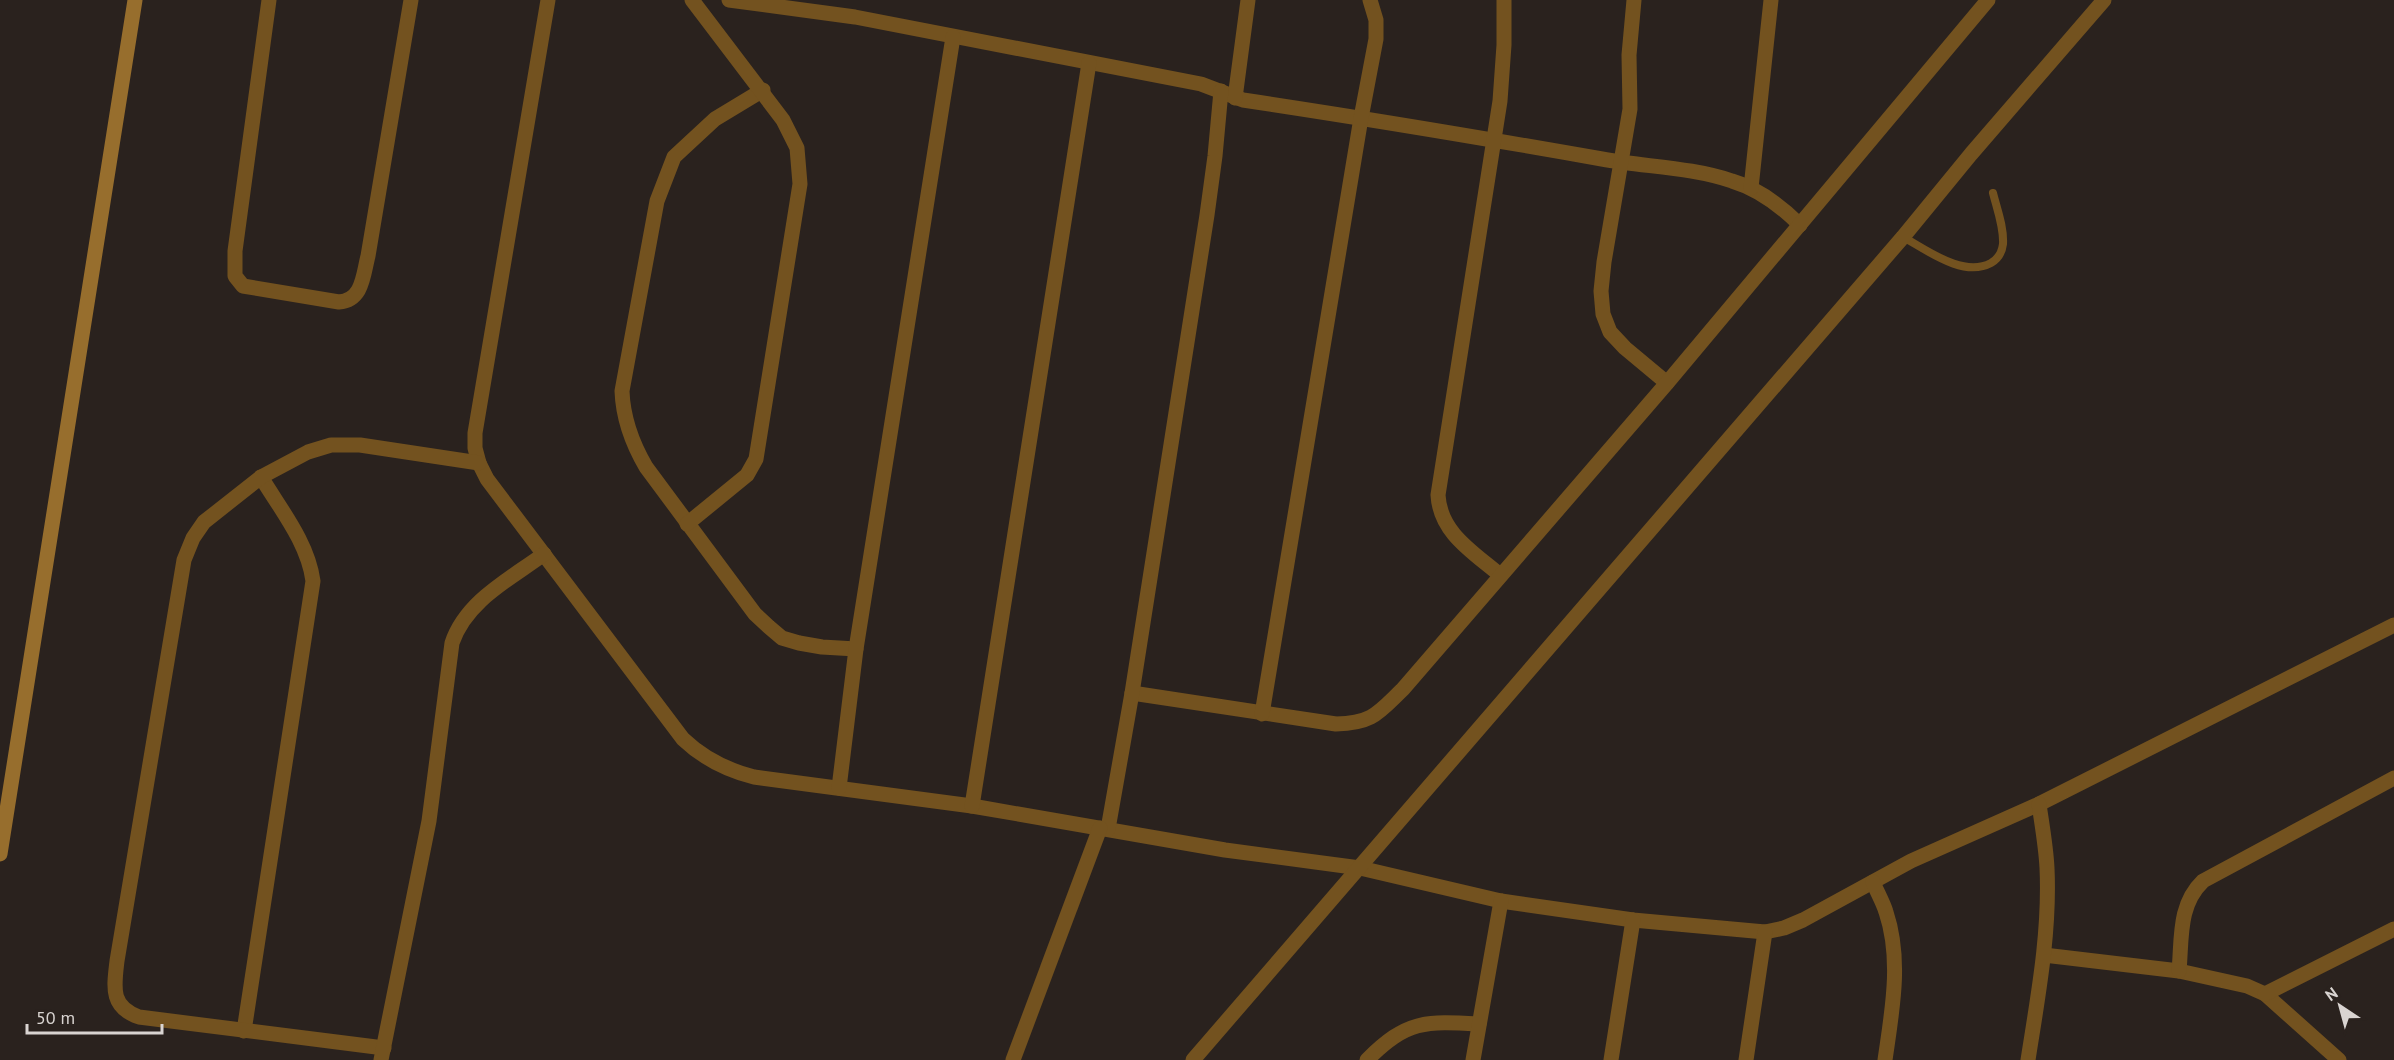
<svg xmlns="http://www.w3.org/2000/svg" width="2394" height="1060" font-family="'PT Sans',sans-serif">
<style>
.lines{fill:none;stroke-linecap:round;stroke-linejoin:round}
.lane{stroke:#73521f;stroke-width:8}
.street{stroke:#73521f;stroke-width:15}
.secondary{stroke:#976e2d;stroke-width:15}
</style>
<rect width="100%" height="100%" fill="#2a221e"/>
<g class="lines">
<path class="lane" d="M1903 237C1927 250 1963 278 1991 263 1998 259 2002 252 2003 244 2004 227 1997 209 1993 193"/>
<g class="street">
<path d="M269 0 235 251V276L243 286 339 302C363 300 363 275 368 256L411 0"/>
<path d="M548 0 475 433V448L479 463 487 479 683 739C704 759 726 770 754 777L972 806 1225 850 1360 868 1501 901 1633 920 1765 932 1784 928 1803 920 1911 861 2039 804 2394 625"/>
<path d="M729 0 855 17 1201 84 1243 100C1363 118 1483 138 1602 159 1645 167 1691 167 1732 181 1759 189 1780 205 1800 225"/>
<polyline points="1634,0 1629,55 1630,109 1604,262 1601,291 1603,314 1610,332 1625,348 1667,383"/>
<path d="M763 90 715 119 674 157 657 201 622 391C623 419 632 443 646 467L755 614 769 627 782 638 799 643 822 647 856 649"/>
<polyline points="1235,98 1248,0"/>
<polyline points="1751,188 1771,0"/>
<polyline points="687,524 747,475 756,459 800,184 797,148 783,120 692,0"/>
<path d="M1500 575C1473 552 1440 533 1438 495L1500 101 1504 45V0"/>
<path d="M1132 693 1336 724C1373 723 1378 713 1403 689L1667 383 1988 0"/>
<polyline points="1262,714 1361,118 1376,39 1376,20 1370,0"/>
<polyline points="839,788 856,649 953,37"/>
<polyline points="972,806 1089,63"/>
<polyline points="1108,829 1132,693 1207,215 1215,156 1221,91"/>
<path d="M1873 882C1877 892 1883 902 1886 912 1902 960 1892 1011 1885 1060"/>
<polyline points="2044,955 2179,971 2247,986 2265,994 2339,1060"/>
<path d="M2179 971C2182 938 2178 905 2203 881L2394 778"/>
<polyline points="2265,994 2394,929"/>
<path d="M244 1031 313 581C308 543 281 510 261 477"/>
<path d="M384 1048 139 1017C110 1007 114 987 117 961L184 560 193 538 204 522 261 477 308 452 331 445H360L479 463"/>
<path d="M381 1060 429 821 452 643C466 601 510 579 544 554"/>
<polyline points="1013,1060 1100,828"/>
<polyline points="1193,1060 1903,237 1971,154 2104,0"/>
<path d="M1367 1060C1407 1020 1425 1021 1479 1024"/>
<polyline points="1473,1060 1501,901"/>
<polyline points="1611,1060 1633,920"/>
<polyline points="1746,1060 1765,932"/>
<path d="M2028 1060C2038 996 2050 932 2047 868 2046 847 2042 825 2039 804"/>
</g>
<polyline class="secondary" points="0,854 135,0"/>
</g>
<g transform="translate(2340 1006) rotate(324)" stroke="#2a221e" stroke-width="4.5" paint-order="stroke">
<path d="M0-4.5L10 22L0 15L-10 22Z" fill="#d9d4d1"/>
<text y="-9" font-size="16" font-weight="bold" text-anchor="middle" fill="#d9d4d1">N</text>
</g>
<path d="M27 1024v9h135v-9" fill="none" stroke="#d9d4d1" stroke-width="3"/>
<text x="36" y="1024" font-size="18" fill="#d9d4d1" stroke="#2a221e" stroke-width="4.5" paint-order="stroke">50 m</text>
</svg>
